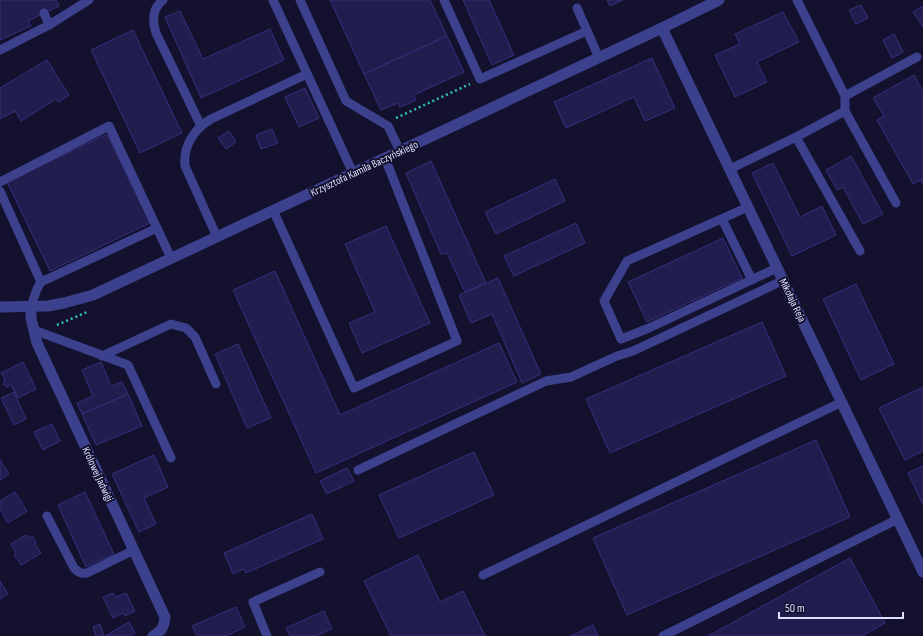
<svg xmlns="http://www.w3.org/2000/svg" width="923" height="636" font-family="'Sofia Sans Condensed',sans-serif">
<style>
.building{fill:#221d4f;stroke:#362f7c}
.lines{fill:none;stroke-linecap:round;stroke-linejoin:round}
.path{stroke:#2fc2ab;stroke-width:2.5;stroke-dasharray:2 3;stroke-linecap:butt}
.service{stroke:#3c418d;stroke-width:9}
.minor{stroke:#3c418d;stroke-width:11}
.labels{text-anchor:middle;stroke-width:4;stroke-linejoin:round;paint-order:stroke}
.street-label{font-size:11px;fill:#dfdeff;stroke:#14112e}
</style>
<rect width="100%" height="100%" fill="#14112e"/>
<g class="building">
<polygon points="0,0 56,0 59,6 28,21 31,26 0,40"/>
<polygon points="330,0 430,0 447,36 364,74"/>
<polygon points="463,0 489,0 514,55 492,65"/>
<polygon points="607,0 623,0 610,6"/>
<polygon points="861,5 868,18 856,24 849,10"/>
<polygon points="923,6 923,27 913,12"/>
<polygon points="180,11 203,59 270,29 284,60 201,98 165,17"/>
<polygon points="783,12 799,42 757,62 767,82 735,97 715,55 740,44 735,34"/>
<polygon points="133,30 182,133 140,153 91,50"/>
<polygon points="894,34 903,52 892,58 883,40"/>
<polygon points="447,36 464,72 414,95 416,100 400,107 398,103 381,110 364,74"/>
<polygon points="652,58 675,108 645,121 634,97 566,128 554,102"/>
<polygon points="47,60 69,95 58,102 56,99 21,121 15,111 0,119 0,88"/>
<polygon points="914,75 923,92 923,185 921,180 913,184 877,120 884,116 873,98"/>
<polygon points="305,88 319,118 299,127 285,97"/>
<polygon points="272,129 278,143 261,149 256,135"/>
<polygon points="229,131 236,142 226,149 218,138"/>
<polygon points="107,134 150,223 50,271 7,182"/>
<polygon points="851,156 883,214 863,224 843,187 837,190 826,170"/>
<polygon points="431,161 486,283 465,292 447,253 441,254 406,173"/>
<polygon points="773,163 800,217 822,206 836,235 792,256 752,173"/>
<polygon points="555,179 565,201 496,234 485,212"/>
<polygon points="576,223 585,243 514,276 504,256"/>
<polygon points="386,226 430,323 362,353 349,323 375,312 345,244"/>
<polygon points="723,238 742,278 647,322 628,282"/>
<polygon points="275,271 340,415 499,343 517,382 316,473 233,290"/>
<polygon points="498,278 541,374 522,383 492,314 471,323 459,295"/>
<polygon points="856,284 894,364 861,380 823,299"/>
<polygon points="762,322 786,376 610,453 586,399"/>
<polygon points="238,344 271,418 247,428 215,354"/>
<polygon points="23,362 36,389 18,398 11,385 7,387 4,385 4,382 5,380 1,373"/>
<polygon points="101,362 111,386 122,382 128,394 82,414 77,403 93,396 82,370"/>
<polygon points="923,387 923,451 905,460 879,408"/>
<polygon points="14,392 26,419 14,425 1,398"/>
<polygon points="128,394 142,426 96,445 82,414"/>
<polygon points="52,424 60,441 43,450 34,432"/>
<polygon points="816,440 850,517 627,615 593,538"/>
<polygon points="474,452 494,495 399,538 379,495"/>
<polygon points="154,455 168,487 144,498 156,524 139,532 112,474"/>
<polygon points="0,460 9,474 0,480"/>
<polygon points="923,466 923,505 908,473"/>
<polygon points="347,468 354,481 327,494 320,481"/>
<polygon points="15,492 27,511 8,523 0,509 0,501"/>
<polygon points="85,492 114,554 86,567 58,505"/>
<polygon points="312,514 323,539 246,573 244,569 233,574 224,553"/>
<polygon points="26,535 28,538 32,536 36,542 35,544 41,553 21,565 14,555 16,553 11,544"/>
<polygon points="418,555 440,602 463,591 485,636 391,636 364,581"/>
<polygon points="850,558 885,623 862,636 708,636"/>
<polygon points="0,581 8,594 0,599"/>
<polygon points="113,593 116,597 126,593 135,611 125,616 123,613 113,618 103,597"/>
<polygon points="236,607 245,627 226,636 197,636 192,626"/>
<polygon points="324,611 332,629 315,636 290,636 286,628"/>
<polygon points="129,622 135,633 131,636 105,636"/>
<polygon points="100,624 104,636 96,636 93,627"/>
<polygon points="593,625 598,636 571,636"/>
</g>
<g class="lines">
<g class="path">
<polyline points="396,118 470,84"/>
<polyline points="57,325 87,312"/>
</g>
<g class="service">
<path d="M163 0C152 9 152 20 156 33L201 126"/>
<polyline points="273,0 353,173"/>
<polyline points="300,0 346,101 388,126 400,151"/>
<polyline points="444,0 480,79 587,31"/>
<polyline points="797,0 845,96 845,111"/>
<polyline points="577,8 599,58"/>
<polyline points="49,25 89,0"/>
<polyline points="0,50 49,25 44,13"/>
<polyline points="845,96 917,57"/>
<polyline points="796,137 860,251"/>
<polyline points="730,169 796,137 845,111 896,203"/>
<polyline points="0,182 109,126 171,258"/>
<polyline points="0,191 41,282 37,289 31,306"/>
<polyline points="748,207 627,261 604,301 621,339 649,328 777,268"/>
<polyline points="273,210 354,388 457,341 385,158"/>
<polyline points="722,219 752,280"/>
<path d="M217 237 185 166C183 146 194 129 211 119L307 74"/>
<polyline points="41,282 157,228"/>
<polyline points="34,330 128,365 171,458"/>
<polyline points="102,356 171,324 186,328 195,337 216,384"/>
<polyline points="358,470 546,381 571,377 617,356 633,351 784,280"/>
<path d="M47 516 74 568C78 572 81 574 87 573L134 550"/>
<polyline points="483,575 842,402"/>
<polyline points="267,636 253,602 320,572"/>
<polyline points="663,636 898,519"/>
</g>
<g class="minor">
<polyline points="662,28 923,572"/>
<path d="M31 306V318L37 343 165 617C164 627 162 631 153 636"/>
<polyline points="0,307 48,306 64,303 93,295 662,28 719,0"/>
</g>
</g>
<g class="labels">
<g class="street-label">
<text transform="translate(364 168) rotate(-25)" y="4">Krzysztofa Kamila Baczyńskiego</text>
<text transform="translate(793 300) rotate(64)" y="4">Mikołaja Reja</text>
<text transform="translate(98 474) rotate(65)" y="4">Królowej Jadwigi</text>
</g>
</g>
<path d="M779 612v6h124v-6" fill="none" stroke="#dfdeff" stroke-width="2"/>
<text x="785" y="612" font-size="12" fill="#dfdeff" stroke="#14112e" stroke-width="3" paint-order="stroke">50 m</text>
</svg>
